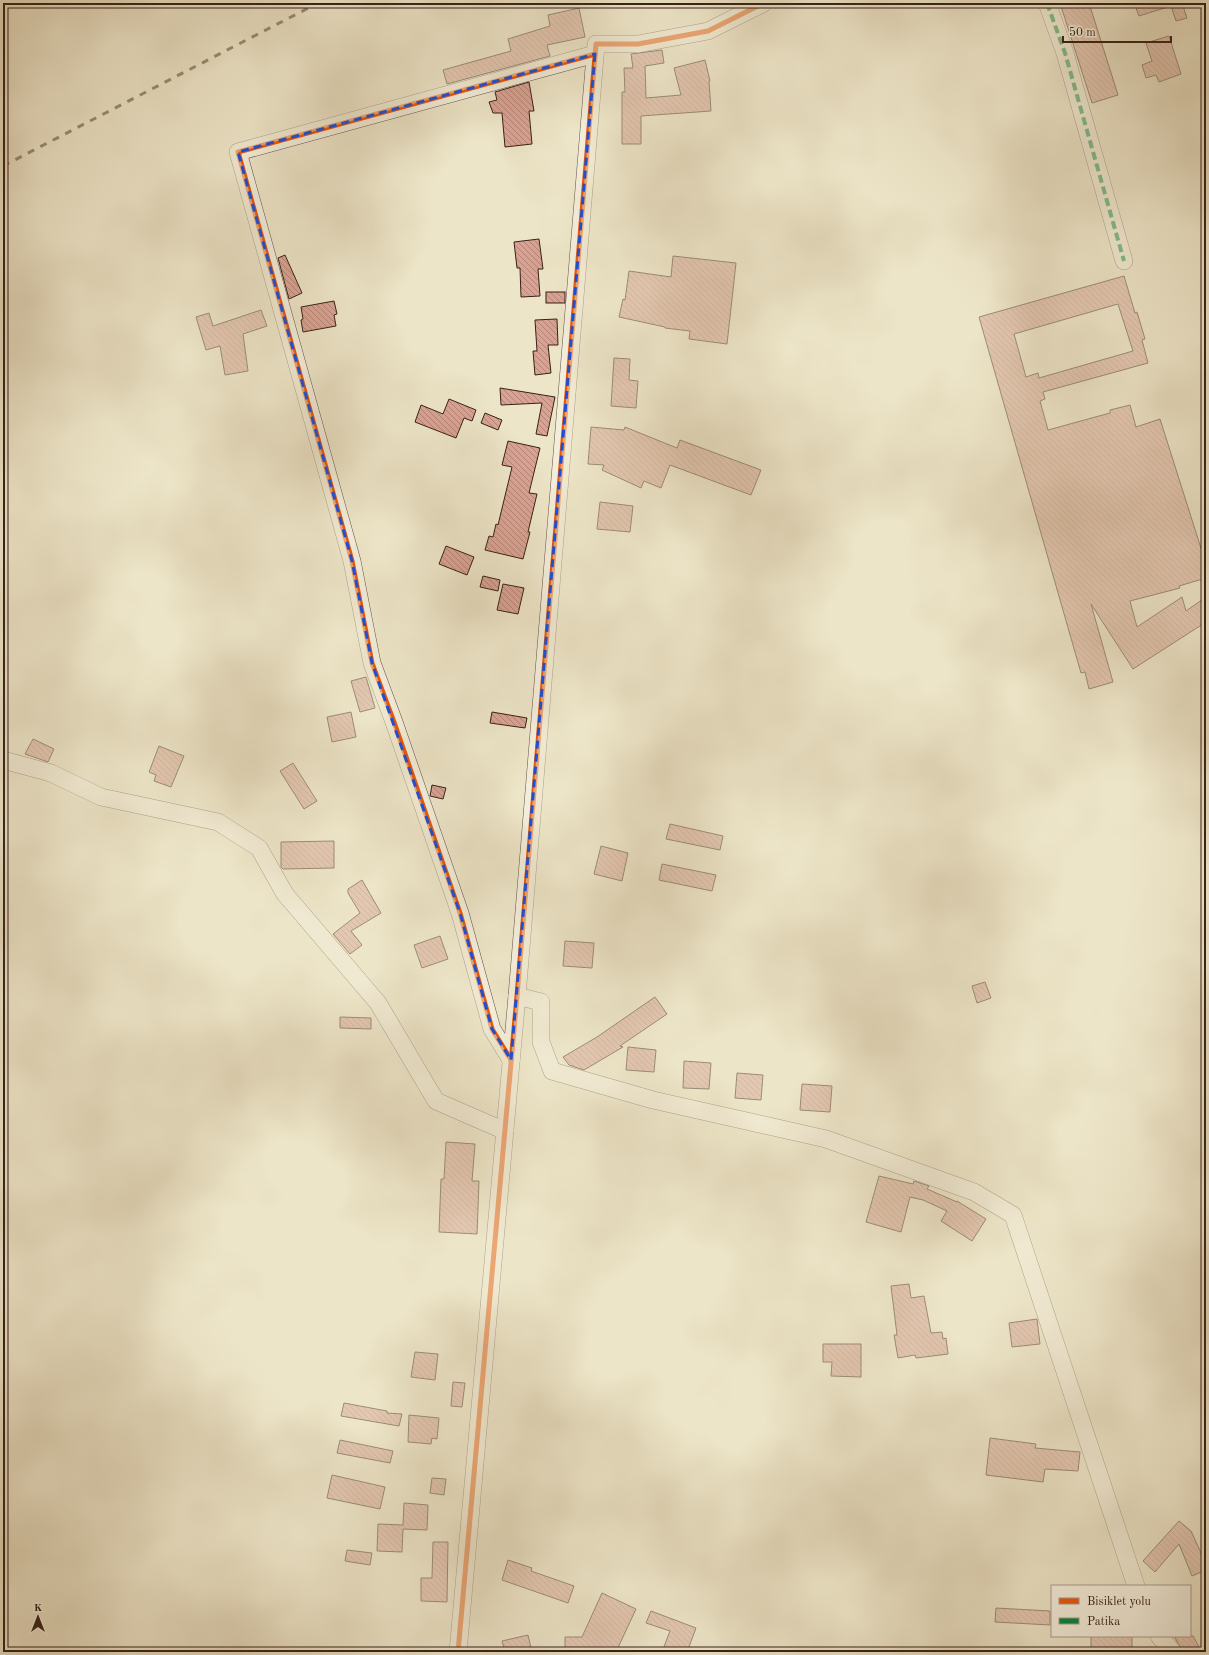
<svg xmlns="http://www.w3.org/2000/svg" width="1209" height="1655" font-family="'Old Standard TT',serif">
<style>
.building{fill:url(#building-back-hatch);stroke:#372118;fill-rule:evenodd}
.lines{fill:none;stroke-linecap:round;stroke-linejoin:round}
.minor-casing{stroke:#645244;stroke-width:18}
.minor{stroke:#f3eedb;stroke-width:17}
.rail{stroke:#372118;stroke-width:3;stroke-dasharray:7 7;stroke-linecap:butt}
.quiet{stroke:#00873e;stroke-width:4;stroke-dasharray:8 4;stroke-linecap:butt}
.cycleway-casing{stroke:#f3eedb;stroke-width:8}
.cycleway{stroke:#e8590c;stroke-width:5}
.marked{fill:none;stroke:#1d4ed8;stroke-width:3;stroke-dasharray:8 5;stroke-linejoin:round}
</style>
<defs>
<pattern id="building-back-hatch" width="6" height="6" patternUnits="userSpaceOnUse"><rect width="6" height="6" fill="#daa293"/><path d="M-1 5l2 2M0 0l6 6M5-1l2 2" fill="none" stroke="#b28477"/></pattern>
</defs>
<rect width="100%" height="100%" fill="#ede5c8"/>
<filter id="stains"><feTurbulence type="fractalNoise" baseFrequency=".005" numOctaves="4"/><feColorMatrix values="0 0 0 0 .2 0 0 0 0 .09 0 0 0 0 .02 0 0 0 .5 -.17"/></filter>
<radialGradient id="worn" r=".72"><stop offset=".6" stop-color="#630" stop-opacity="0"/><stop offset="1" stop-color="#630" stop-opacity=".3"/></radialGradient>
<g class="building">
<polygon points="1060,3 1089,3 1118,95 1092,103"/>
<polygon points="1134,3 1182,3 1187,18 1176,21 1171,6 1139,16"/>
<polygon points="579,8 585,37 547,45 550,56 447,84 443,70 511,51 508,39 550,26 548,15"/>
<polygon points="1169,36 1181,74 1159,82 1156,75 1146,78 1142,65 1152,61 1146,43"/>
<polygon points="662,50 664,63 645,66 646,98 681,95 674,68 705,60 710,81 709,81 711,111 641,116 641,144 622,144 622,92 625,92 624,68 633,68 631,54"/>
<polygon points="529,82 534,111 529,111 532,144 505,147 502,113 493,113 489,102 497,100 495,92"/>
<polygon points="539,239 543,269 538,269 540,296 521,297 520,268 517,268 514,242"/>
<polygon points="285,255 302,293 289,299 278,258"/>
<polygon points="673,256 736,263 727,344 689,339 690,331 665,328 665,327 619,317 623,299 625,300 629,271 671,277"/>
<path d="M1124 276 1135 313 1137 312 1145 339 1142 340 1148 363 1043 392 1045 399 1040 401 1048 430 1110 413V410L1130 405 1136 427 1160 419 1206 564V578L1179 586 1180 588 1130 601 1137 627 1182 597 1186 611 1206 597V622L1133 669 1091 604 1113 682 1089 689 1085 672 1081 673 979 317ZM1118 304 1133 351 1039 378 1038 373 1026 377 1014 334Z"/>
<rect x="546" y="292" width="19" height="11"/>
<polygon points="334,301 337,314 334,315 336,326 303,332 301,320 303,319 301,307"/>
<polygon points="261,310 267,326 243,334 248,371 225,375 220,346 206,350 196,317 209,313 213,326"/>
<polygon points="557,319 558,345 548,345 551,373 535,375 533,351 537,351 535,320"/>
<polygon points="614,358 630,359 629,380 638,381 636,408 611,406"/>
<polygon points="500,388 555,397 547,436 536,434 542,403 501,405"/>
<polygon points="449,399 476,410 472,421 464,418 456,438 415,422 421,405 443,414"/>
<polygon points="485,413 502,420 498,430 481,423"/>
<polygon points="591,427 624,430 625,427 677,448 680,440 761,470 751,495 670,465 661,488 644,481 641,488 602,470 604,465 588,464"/>
<polygon points="508,441 540,448 529,493 537,494 528,532 530,532 523,559 485,550 489,536 493,537 496,524 498,525 512,467 502,465"/>
<polygon points="600,502 633,506 630,532 597,529"/>
<polygon points="446,546 474,557 467,575 439,564"/>
<polygon points="483,576 500,580 498,591 480,587"/>
<polygon points="503,584 524,588 518,614 497,610"/>
<polygon points="366,677 375,708 360,712 351,681"/>
<polygon points="351,712 356,737 332,742 327,717"/>
<polygon points="492,712 527,718 525,728 490,723"/>
<polygon points="33,739 54,749 48,762 25,754"/>
<polygon points="159,746 184,756 171,787 154,781 156,775 149,772"/>
<polygon points="293,763 317,801 304,809 280,771"/>
<polygon points="432,785 446,788 443,799 430,796"/>
<polygon points="670,824 723,836 720,850 666,839"/>
<polygon points="334,841 334,868 283,869 281,867 281,842"/>
<polygon points="601,846 628,853 622,881 594,874"/>
<polygon points="662,864 716,875 712,891 659,880"/>
<polygon points="362,880 381,913 351,931 362,945 350,954 333,934 360,913 348,893 348,889"/>
<polygon points="440,936 448,959 422,968 414,945"/>
<polygon points="565,941 594,943 592,968 563,966"/>
<polygon points="985,982 991,998 977,1003 972,986"/>
<polygon points="655,997 667,1014 620,1046 623,1047 584,1070 569,1065 563,1057 597,1037"/>
<polygon points="340,1017 371,1018 371,1029 340,1028"/>
<polygon points="628,1047 656,1050 654,1072 626,1070"/>
<polygon points="684,1061 711,1063 709,1089 683,1088"/>
<polygon points="737,1073 763,1075 761,1100 735,1098"/>
<polygon points="802,1084 832,1086 830,1112 800,1110"/>
<polygon points="446,1142 475,1144 472,1181 479,1181 477,1234 439,1232 441,1179 444,1179"/>
<polygon points="879,1176 913,1184 914,1181 929,1186 927,1189 957,1202 957,1201 986,1219 972,1241 941,1221 947,1211 923,1200 910,1197 901,1232 866,1222"/>
<polygon points="909,1284 911,1298 924,1296 931,1333 942,1332 943,1339 946,1338 948,1354 916,1358 915,1355 898,1358 894,1335 897,1335 891,1286"/>
<polygon points="1037,1319 1040,1344 1012,1347 1009,1323"/>
<polygon points="823,1344 861,1344 861,1377 831,1376 832,1362 823,1362"/>
<polygon points="415,1352 438,1354 435,1380 411,1377"/>
<polygon points="453,1382 465,1383 462,1407 451,1406"/>
<polygon points="344,1403 387,1411 387,1413 402,1414 399,1426 341,1416"/>
<polygon points="409,1415 439,1418 437,1439 432,1438 431,1444 408,1442"/>
<polygon points="990,1438 1036,1444 1035,1448 1080,1452 1078,1471 1045,1469 1043,1482 986,1475"/>
<polygon points="340,1440 393,1451 390,1463 337,1453"/>
<polygon points="332,1475 385,1487 380,1509 327,1498"/>
<polygon points="432,1478 446,1479 444,1495 430,1493"/>
<polygon points="404,1503 428,1505 427,1530 403,1529 402,1552 377,1551 378,1524 403,1525"/>
<polygon points="1179,1521 1191,1531 1206,1564 1206,1570 1192,1576 1179,1544 1155,1572 1143,1561"/>
<polygon points="433,1542 448,1542 447,1602 421,1601 421,1578 432,1578"/>
<polygon points="347,1550 372,1553 370,1565 345,1561"/>
<polygon points="508,1560 532,1568 531,1571 574,1586 568,1603 502,1580"/>
<polygon points="602,1593 636,1609 616,1652 565,1652 565,1637 582,1637"/>
<polygon points="996,1608 1050,1611 1050,1625 995,1622"/>
<polygon points="651,1611 696,1628 687,1652 662,1652 670,1631 646,1623"/>
<polygon points="528,1635 532,1652 505,1652 502,1641"/>
<polygon points="1091,1636 1132,1636 1132,1652 1095,1652 1095,1649 1091,1649"/>
<polygon points="1174,1636 1193,1636 1202,1652 1183,1652"/>
</g>
<g class="lines">
<g class="minor-casing">
<g id="minor">
<polyline points="1047,3 1065,53 1124,261"/>
<polyline points="3,760 51,773 101,797 218,822 259,848 285,894 378,1003 436,1101 505,1131"/>
<polyline points="517,996 541,1002 541,1042 552,1071 653,1100 826,1139 974,1192 1013,1215 1136,1586"/>
<polyline points="511,1060 492,1029 460,913 394,722 372,663 352,561 238,152 595,54"/>
<polyline points="1159,1636 1173,1652"/>
<polyline points="458,1652 517,996 596,44 638,44 708,31 764,3"/>
</g>
</g>
<use href="#minor" class="minor"/>
<polyline class="rail" points="3,166 318,3"/>
<polyline class="quiet" points="1047,3 1065,53 1124,261"/>
<g class="cycleway-casing">
<g id="cycleway">
<polyline points="511,1060 492,1029 460,913 394,722 372,663 352,561 238,152 595,54"/>
<polyline points="458,1652 517,996 596,44 638,44 708,31 764,3"/>
</g>
</g>
<use href="#cycleway" class="cycleway"/>
</g>
<path d="M0 0H1209V1655H0ZM595 54 511 1060 492 1029 460 913 372 663 352 561 238 152Z" fill="#ede5c8" fill-opacity=".55" fill-rule="evenodd"/>
<path class="marked" d="M595 54 511 1060 492 1029 460 913 372 663 352 561 238 152Z"/>
<rect width="1209" height="1655" fill="none" stroke="#ede5c8" stroke-width="16"/>
<rect x="4" y="4" width="1201" height="1647" fill="none" stroke="#372118" stroke-width="2"/>
<rect x="8" y="8" width="1193" height="1639" fill="none" stroke="#372118"/>
<rect x="1051" y="1585" width="140" height="52" fill="#f3eedb" stroke="#a89c8d"/>
<rect x="1059" y="1598" width="20" height="6" fill="#e8590c" stroke="#a89c8d"/>
<text x="1087" y="1605" font-size="12" fill="#372118">Bisiklet yolu</text>
<rect x="1059" y="1618" width="20" height="6" fill="#00873e" stroke="#a89c8d"/>
<text x="1087" y="1625" font-size="12" fill="#372118">Patika</text>
<g transform="translate(38 1617)" stroke="#f3eedb" stroke-width="3" paint-order="stroke">
<path d="M0-3L7 15L0 10L-7 15Z" fill="#372118"/>
<text y="-6" font-size="11" font-weight="bold" text-anchor="middle" fill="#372118">K</text>
</g>
<path d="M1063 36v6h108v-6" fill="none" stroke="#372118" stroke-width="2"/>
<text x="1069" y="36" font-size="12" fill="#372118" stroke="#f3eedb" stroke-width="3" paint-order="stroke">50 m</text>
<rect width="100%" height="100%" filter="url(#stains)"/>
<rect width="100%" height="100%" fill="url(#worn)"/>
</svg>
